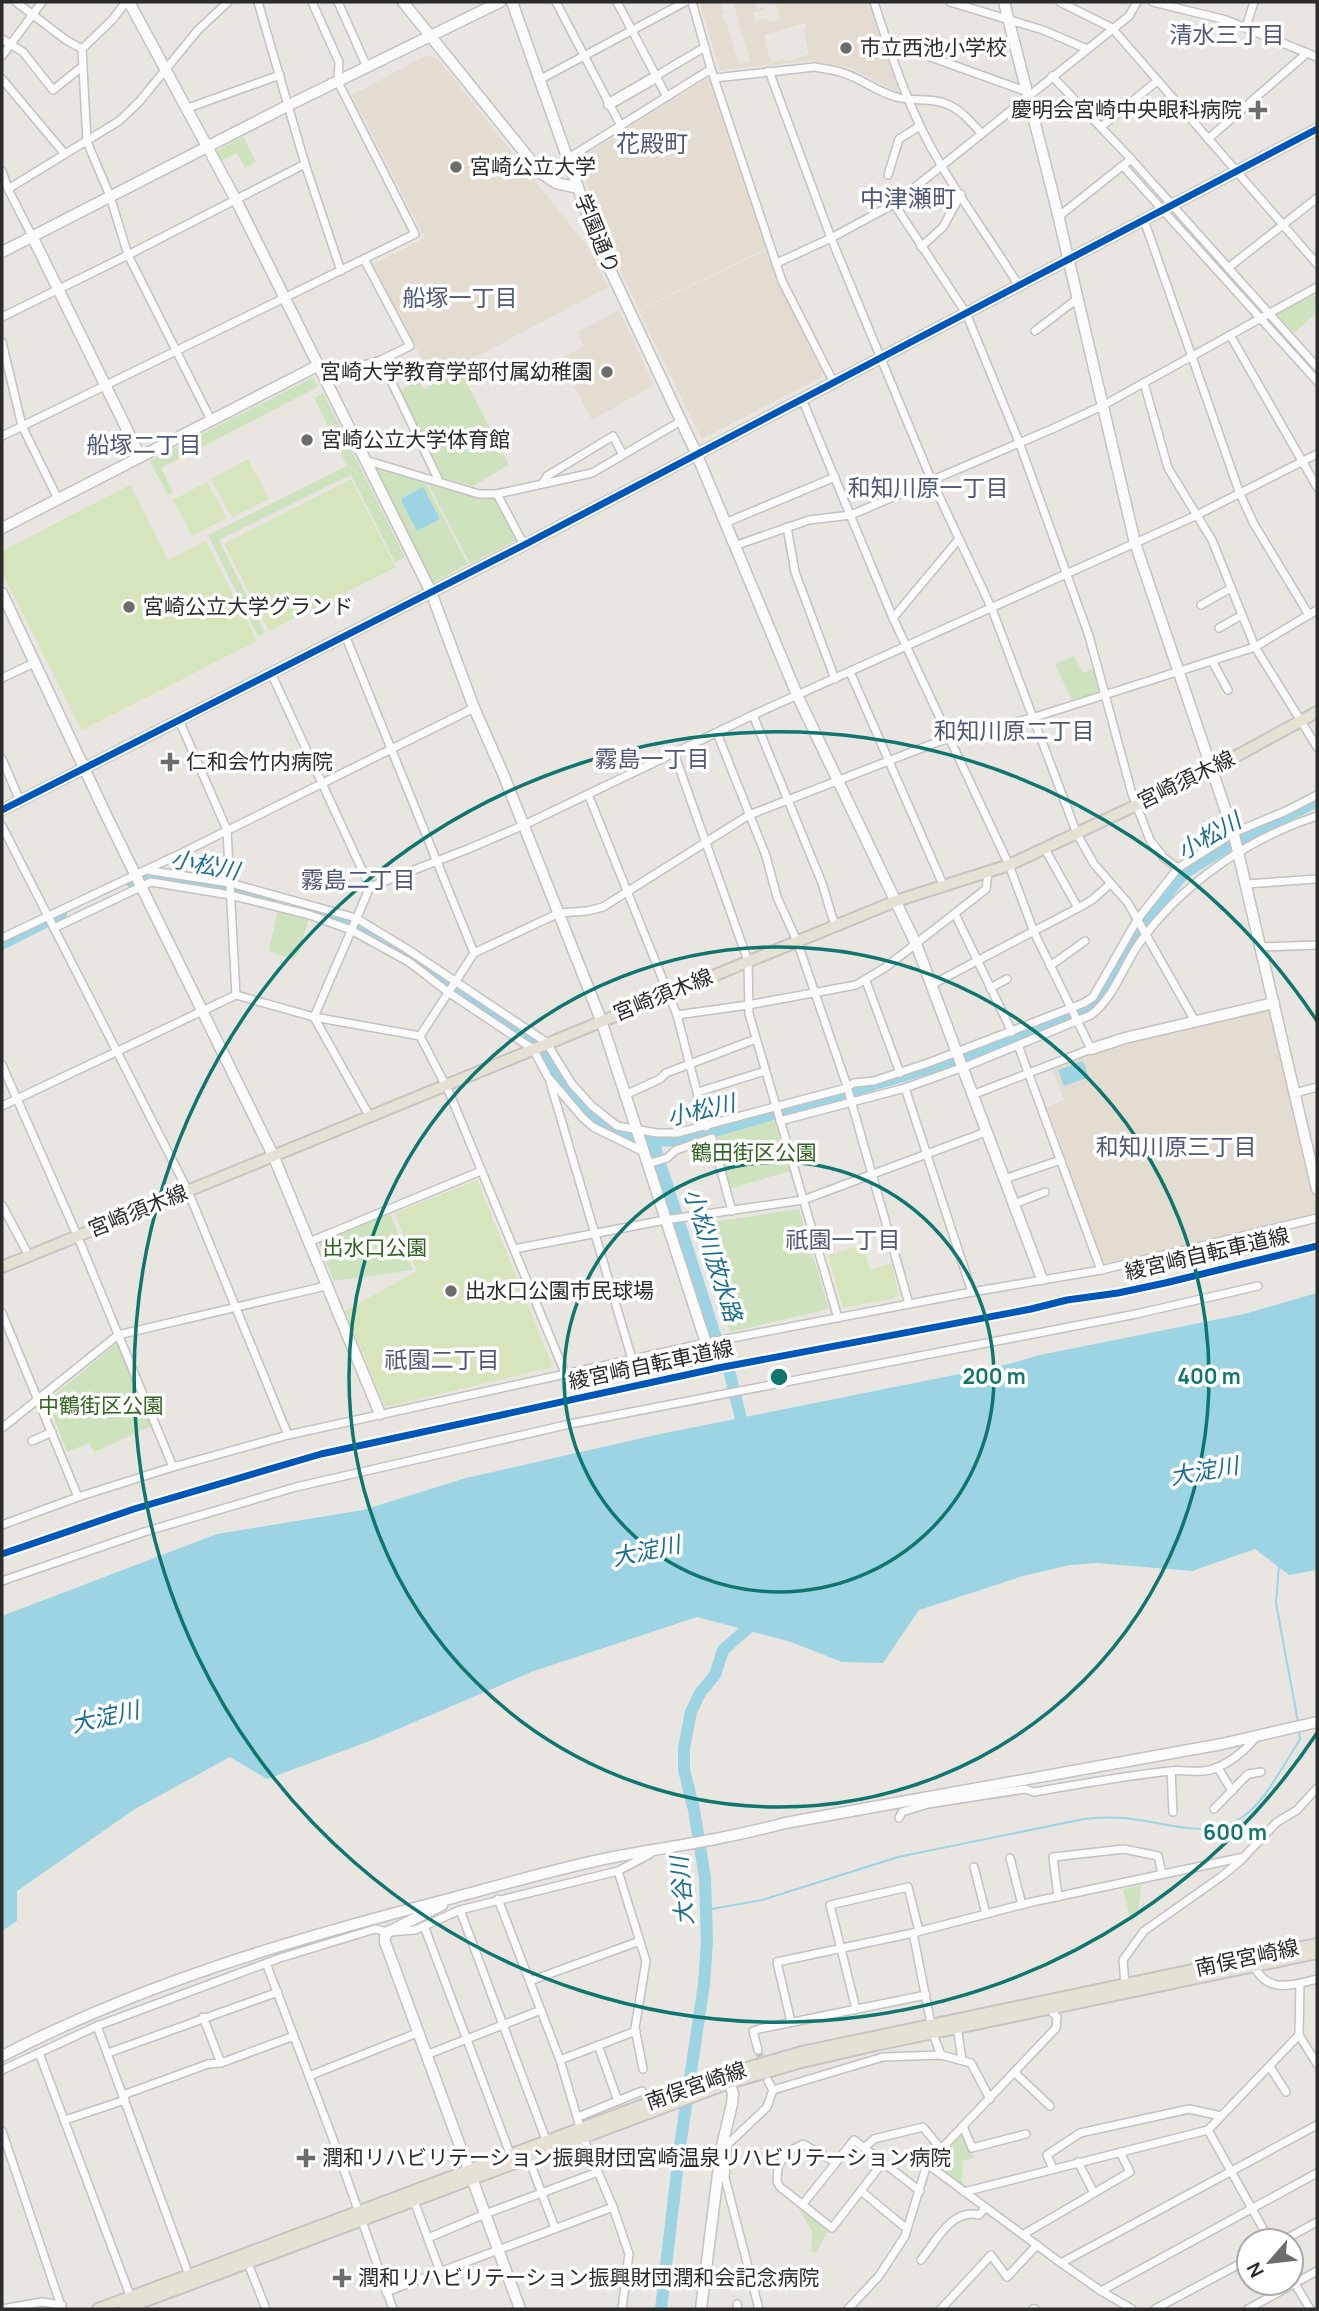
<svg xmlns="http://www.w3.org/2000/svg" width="1319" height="2311" font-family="Manrope,'Noto Sans JP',sans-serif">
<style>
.education{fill:#e3ddd1;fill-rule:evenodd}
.green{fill:#cee2be}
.pitch{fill:#d7e5bc}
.water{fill:#9cd4e4}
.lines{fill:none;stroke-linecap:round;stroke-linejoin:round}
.stream{stroke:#9cd4e4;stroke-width:2}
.river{stroke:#9cd4e4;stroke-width:12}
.street-tunnel{stroke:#c3c1bd;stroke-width:7;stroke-dasharray:7 3.5;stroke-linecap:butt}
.street-casing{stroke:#c3c2c1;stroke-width:10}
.secondary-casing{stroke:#c3c2c1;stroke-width:13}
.primary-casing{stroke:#c5c4c2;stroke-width:14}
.street{stroke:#fcfbfb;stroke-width:7}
.secondary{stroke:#fcfbfb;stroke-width:10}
.primary{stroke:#e6e1d5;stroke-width:10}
.cycleway-casing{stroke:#fff;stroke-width:11}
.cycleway{stroke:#0057b8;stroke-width:7}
.ring{fill:none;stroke:#0f766e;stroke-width:3.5}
.poi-dot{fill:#6e6c6b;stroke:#fff;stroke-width:2.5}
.labels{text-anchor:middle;stroke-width:7;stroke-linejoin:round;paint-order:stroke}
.poi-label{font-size:21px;fill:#2b2b2b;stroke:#fff;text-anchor:start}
.street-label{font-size:21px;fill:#2b2b2b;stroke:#fff}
.park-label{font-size:21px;fill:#306321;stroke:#fff}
.neighbourhood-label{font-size:23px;fill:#4f5878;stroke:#fff}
.water-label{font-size:23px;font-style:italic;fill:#196c92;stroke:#fff}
.quarter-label{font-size:24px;fill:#4f5878;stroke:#fff}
.centre{fill:#0f766e;stroke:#fff;stroke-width:3.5}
.ring-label{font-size:21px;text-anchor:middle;font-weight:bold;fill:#0f766e;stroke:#fff;stroke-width:7;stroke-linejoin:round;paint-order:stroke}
</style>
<rect width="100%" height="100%" fill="#e9e6e2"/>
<g class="education">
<path d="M699 2H720L724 14 721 15 723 20H726L739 64 750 61 733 2H758L755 3 757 9 764 7 765 9 753 13 755 22 767 18 769 23 780 19 775 2H869L899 93 849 67 812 61 720 70ZM805 23 807 28 803 29 809 54 786 62 784 59 771 62 764 35Z"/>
<polygon points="427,55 438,59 591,251 608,287 440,376 427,369 372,265 425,238 352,95"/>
<polygon points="706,79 709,79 767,248 639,310 617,263 579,163 580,158"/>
<polygon points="768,249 778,283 823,373 821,377 704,438 700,436 639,311"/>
<polygon points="619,310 654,385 592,420 560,359 584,346 577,333"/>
<polygon points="1268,1009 1273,1012 1317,1205 1317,1214 1106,1264 1103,1262 1047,1107 1064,1100 1052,1069 1090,1054"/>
</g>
<g class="green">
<polygon points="243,137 256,162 245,168 237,153 221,161 218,154 218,150"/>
<polygon points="1312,293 1317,299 1317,312 1294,333 1278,315 1278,312"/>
<polygon points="460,370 509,465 473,486 439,477 399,392 418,379 424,389"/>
<polygon points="313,377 318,387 161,468 173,492 168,495 150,461"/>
<polygon points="323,393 405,557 395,562 351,475 219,540 265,633 258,636 208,535 347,466 314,398"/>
<polygon points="376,465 424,480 468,564 434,582 431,581 374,469"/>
<polygon points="426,480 494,497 517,540 470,564"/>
<polygon points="1074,656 1083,673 1094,669 1100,689 1098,693 1072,701 1055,664"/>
<polygon points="278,908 309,917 300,951 293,960 269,951"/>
<polygon points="774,1120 790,1171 729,1189 715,1135"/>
<polygon points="799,1209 829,1309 730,1332 694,1225"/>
<polygon points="390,1214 413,1270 334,1281 318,1242"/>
<polygon points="120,1341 154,1425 94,1452 89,1443 67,1452 47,1401"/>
<polygon points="1142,1885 1137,1916 1131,1922 1123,1889"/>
<path d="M962 2133 974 2158 963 2161 962 2185C953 2177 937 2170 937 2157Z"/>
<polygon points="801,2210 826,2228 827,2232 816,2253 811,2251 812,2231 800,2211"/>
</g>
<g class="pitch">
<polygon points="248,459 269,499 232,518 211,479"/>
<polygon points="351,479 396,567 269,631 224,544"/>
<polygon points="207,482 227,518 192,536 173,500"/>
<polygon points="130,485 168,560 206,541 257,641 82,730 2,573 2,551"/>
<polygon points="477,1180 553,1367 385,1407 345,1311 417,1271 395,1213"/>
<polygon points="862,1245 870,1270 892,1263 899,1297 843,1308 828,1255"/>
</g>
<g class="water">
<polygon points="423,487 440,519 417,531 402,502 402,498"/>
<polygon points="1083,1061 1089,1077 1064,1086 1058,1070"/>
<polygon points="1317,1293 1317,1570 1289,1575 1255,1549 1192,1571 1097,1563 1070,1565 1023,1576 919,1610 883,1663 842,1662 791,1642 697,1617 534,1671 370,1741 267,1779 230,1757 135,1809 17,1891 17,1921 2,1931 2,1616 217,1534 363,1510 466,1478 660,1434 1009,1364 1040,1355 1244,1314"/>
</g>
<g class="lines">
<g class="stream">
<polyline points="1279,1565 1276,1603 1298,1722"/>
<path d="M706 1910 762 1900 898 1857 1084 1819C1102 1817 1121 1817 1139 1820 1175 1825 1211 1839 1244 1816 1265 1801 1282 1767 1296 1746L1300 1739 1299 1731"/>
</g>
<g class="river">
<polyline points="131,881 144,875 270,897"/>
<path d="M325 912C374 927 412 960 453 988 470 1001 488 1012 506 1024 513 1029 522 1033 529 1038 551 1057 562 1085 581 1106 605 1134 648 1143 684 1140L957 1060 1082 1012 1098 1000 1156 908 1183 874 1231 844 1317 801"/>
<polyline points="2,944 61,914"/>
<polyline points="653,1141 714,1332 728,1366 745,1435"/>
<polyline points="661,2309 680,2146 704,1984 707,1941 705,1878 694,1810 684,1770 684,1748 691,1712 700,1693 715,1675 723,1650 758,1619"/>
</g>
<polyline class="street-tunnel" points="758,2050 768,2081"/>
<g class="street-casing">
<g id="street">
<polyline points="16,2 66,40 82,49"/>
<polyline points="258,2 305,164 341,271"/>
<polyline points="338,2 367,67"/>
<polyline points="556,2 621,126"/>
<polyline points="617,2 667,97"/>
<polyline points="692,2 711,69 782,281 834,383"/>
<path d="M874 2C892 58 910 114 941 165 965 206 994 245 1019 286"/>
<polyline points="950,2 1043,30 1087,49"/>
<polyline points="1060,2 1112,28 1317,264"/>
<polyline points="1153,2 1226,20 1317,57"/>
<polyline points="1246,27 1254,2"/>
<polyline points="2,39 23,52 53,90 83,66"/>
<polyline points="886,41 1028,92"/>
<polyline points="82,49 87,142 110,196 128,255 211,420"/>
<polyline points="82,49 112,20 126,2"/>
<polyline points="2,56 42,2"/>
<polyline points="769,71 831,238 931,479 992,609 1077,834 1094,864 1128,903 1195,1021"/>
<polyline points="656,76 705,47"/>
<polyline points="1052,76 1131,159 1317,367"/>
<path d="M715 78 815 67C825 69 836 70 846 74 863 80 878 92 896 97 913 102 933 97 949 105 962 111 972 123 981 133"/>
<polyline points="2,79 64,153"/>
<polyline points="539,80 685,2"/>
<polyline points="188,108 280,75"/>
<polyline points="1101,127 1157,81"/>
<polyline points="1208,139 1307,53"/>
<polyline points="567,159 711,69"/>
<polyline points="1123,166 1317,381"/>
<polyline points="2,171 8,189 32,236"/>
<polyline points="888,175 899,139 920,126"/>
<polyline points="8,189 119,121 139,102 198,30 228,2"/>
<polyline points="894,204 966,313 1019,442 1089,636 1132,794 1150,840 1164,858 1178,868 1233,833 1286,811 1317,795"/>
<polyline points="1058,217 1131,159"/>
<polyline points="1144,220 1240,494 1254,524 1309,615"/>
<polyline points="921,247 943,227 961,194"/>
<polyline points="777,263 831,238 894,204 1129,16 1137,2"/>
<polyline points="1228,268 1317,198"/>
<polyline points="2,317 128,255 305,164"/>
<polyline points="1035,331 1077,299"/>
<polyline points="1230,335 1317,487"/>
<polyline points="2,342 22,426 58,499"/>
<polyline points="381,360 439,481"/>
<polyline points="324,376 381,360 410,346 364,259"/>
<polyline points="1144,383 1168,468 1212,540 1255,647 1317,747"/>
<polyline points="802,399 893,618 1009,865 1034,932 1091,1049 972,1095"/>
<polyline points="2,436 415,234 338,82 339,62 312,2"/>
<polyline points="365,460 479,494 497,494 524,545"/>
<polyline points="543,483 547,476 613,436 623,455"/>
<polyline points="497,494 592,473 681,421"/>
<polyline points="725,523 835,477"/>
<polyline points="787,527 795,572 835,679"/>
<polyline points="734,546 809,520 851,515 1052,429 1102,406 1317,287"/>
<polyline points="1201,605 1231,588"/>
<polyline points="893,618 959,539"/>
<polyline points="1219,628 1242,615"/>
<polyline points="345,635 474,953"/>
<polyline points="1212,661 1228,690"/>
<polyline points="850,672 944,887"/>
<polyline points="271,673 370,887"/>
<polyline points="2,678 34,663"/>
<polyline points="753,715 822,883 835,926"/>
<polyline points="179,720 227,830 236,995"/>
<polyline points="717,733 766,856 777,897 797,941 846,1083 909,1304"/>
<polyline points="674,753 748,961 749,1014 838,1318"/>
<polyline points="2,759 20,801"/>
<polyline points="588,794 677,1015 706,1127"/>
<polyline points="2,826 188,1191 288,1435"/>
<polyline points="1045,849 1078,908"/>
<polyline points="146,870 230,883 356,918 407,949 546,1042 572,1084 592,1106 617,1126 657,1133 677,1133 843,1089 854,1083 874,1081 928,1063 1084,1003 1093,997 1137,920 1178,868"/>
<polyline points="1246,884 1317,879"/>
<polyline points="955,914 1012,1032"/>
<polyline points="54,928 151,882 230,895 310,915 351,930 409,962 448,992 533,1049 548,1077 582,1117 593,1127 644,1152"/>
<polyline points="2,938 186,851 474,708"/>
<polyline points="1260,947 1317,945"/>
<polyline points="1050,966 1085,941"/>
<polyline points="866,981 900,1073"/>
<polyline points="931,985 1078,908 1092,900 1110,884"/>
<polyline points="990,988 1007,979"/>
<polyline points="677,1015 748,1005 856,985 886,967 986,889 988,874"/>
<polyline points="314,1017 370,887 468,849 524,825 753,715 1195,516 1317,454"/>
<polyline points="314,1017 370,1117"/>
<polyline points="420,1036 474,953 559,913 587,911 603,907 749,815 940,741 1032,718 1255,647 1317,610"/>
<polyline points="420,1036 449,1092 565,1373"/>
<polyline points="1018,1045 1101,1270"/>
<polyline points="2,1065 77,1235 173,1467"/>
<polyline points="550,1082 632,1359"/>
<polyline points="905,1088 972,1292"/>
<polyline points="698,1092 765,1071"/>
<polyline points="1295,1093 1317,1087"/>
<polyline points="625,1095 660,1079 666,1073 756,1039"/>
<polyline points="2,1106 236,995 314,1017 420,1036"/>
<path d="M780 1121 905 1088 972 1064 1091 1015C1114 997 1122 969 1138 945 1181 884 1247 839 1317 816"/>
<polyline points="648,1164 667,1158 676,1150 712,1138 732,1211"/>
<polyline points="1004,1179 1061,1160"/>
<polyline points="1014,1204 1045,1192"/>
<polyline points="2,1205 29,1256"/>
<polyline points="309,1242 481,1171"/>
<polyline points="514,1249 665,1220 803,1200 986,1132"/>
<polyline points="2,1313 78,1497"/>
<polyline points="2,1428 118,1335 326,1286"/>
<polyline points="32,1441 52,1432"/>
<polyline points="2,1525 78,1497 173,1467 288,1435 706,1343 972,1292 1101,1270 1317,1218"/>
<polyline points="2,1581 144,1532 296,1487 570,1424 1136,1314 1258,1286"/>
<polyline points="1218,1768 1232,1791"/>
<polyline points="1171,1771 1173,1812"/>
<polyline points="1214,1809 1248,1774 1261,1772"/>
<path d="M899 1818 902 1812 928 1804 1025 1789 1034 1792C1080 1784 1124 1776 1170 1771 1186 1769 1202 1775 1218 1767 1231 1762 1248 1748 1256 1737"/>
<polyline points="1010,1858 1022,1905"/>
<polyline points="974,1867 986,1914"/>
<polyline points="618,1871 646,1961 635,2028 643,2069"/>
<polyline points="1058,1897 1053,1857 1124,1849 1158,1856 1162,1874"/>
<polyline points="498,1899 560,2060 583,2137 613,2207 629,2254 622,2309"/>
<polyline points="460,1910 548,2145"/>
<polyline points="424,1926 511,2156"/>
<polyline points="913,1933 933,2034 941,2055"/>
<polyline points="266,1963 333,2139 393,2309"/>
<path d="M1253 1963C1265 1994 1291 1986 1317 1979"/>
<polyline points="530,1981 640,1941"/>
<polyline points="1300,1984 1299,2035 1317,2064"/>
<polyline points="1125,1985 1123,1960 1144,1931 1222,1876 1240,1861 1277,1822 1297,1810 1317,1788"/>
<polyline points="856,2009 830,1905 908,1887 919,1931"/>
<polyline points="203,2017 221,2063"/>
<polyline points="791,2022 777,1962 913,1933 1032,1902 1244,1857"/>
<polyline points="97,2026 190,2278"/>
<polyline points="957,2026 962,2060"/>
<polyline points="598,2045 618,2101"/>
<polyline points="758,2050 753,2031 759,2029 926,1995"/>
<polyline points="39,2053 131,2298"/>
<polyline points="108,2053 278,1992"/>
<polyline points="426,2055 541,2010"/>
<polyline points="560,2060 636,2031"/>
<polyline points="1270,2067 1286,2092"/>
<polyline points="2,2070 97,2026 280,1958 375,1929 388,1932 415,1930 460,1910 618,1871 650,1854"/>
<polyline points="1014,2072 1050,2106"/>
<polyline points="309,2076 417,2033"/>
<polyline points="773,2090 883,2057 941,2055 971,2063 990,2099"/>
<polyline points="123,2095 208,2064 221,2063 294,2036"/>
<polyline points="578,2117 642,2091"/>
<polyline points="65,2120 125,2100"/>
<polyline points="963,2126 972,2148 1026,2134"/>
<polyline points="1208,2130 1270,2241"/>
<polyline points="2,2131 62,2309"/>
<polyline points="728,2143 725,2178 759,2309"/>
<polyline points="727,2145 767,2107 773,2090 768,2081"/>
<polyline points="865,2147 874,2139 923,2127 941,2149"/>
<polyline points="528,2157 555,2228"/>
<polyline points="835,2162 803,2144 786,2153 778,2167 777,2181 780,2187 832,2228 883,2162"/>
<polyline points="1078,2162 1094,2193"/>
<polyline points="927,2164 1061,2263 1101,2291 1132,2309"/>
<polyline points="1053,2169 1047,2155 1080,2133 1189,2109 1221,2116"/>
<polyline points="861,2191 907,2229"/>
<polyline points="964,2192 1208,2130 1299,2035"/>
<polyline points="414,2201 440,2271"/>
<polyline points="803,2204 854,2140 920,2191"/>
<polyline points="1024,2234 1130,2172 1120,2152"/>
<polyline points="428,2238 485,2214 598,2172"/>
<polyline points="1282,2241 1317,2222"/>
<path d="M921 2260C936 2241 952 2208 979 2215L985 2208"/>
<polyline points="247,2261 266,2309"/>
<polyline points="1061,2263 1317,2125"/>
<polyline points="1291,2277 1310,2309"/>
<polyline points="1101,2291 1317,2173"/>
<polyline points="386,2292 613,2207"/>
<polyline points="737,2304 738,2309"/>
<polyline points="2,2309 42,2302 62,2305"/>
<polyline points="848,2309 879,2276 905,2236 927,2164 1056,2028 1057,2017 1048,2008"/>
<polyline points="941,2309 991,2255 1007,2277 1037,2245"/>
<polyline points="1033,2309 1035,2309"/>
<polyline points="1155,2309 1249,2259"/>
<polyline points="1248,2309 1317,2271"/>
</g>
</g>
<g class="secondary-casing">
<g id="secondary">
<polyline points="129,2 236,200 431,592 474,708 504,776 601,1020 706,1343"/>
<polyline points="403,2 541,173 556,183 578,188"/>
<polyline points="512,2 598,244 697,455 798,697 916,944 1042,1279"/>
<polyline points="1004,2 1055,202 1135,543 1234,835 1317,1189"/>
<polyline points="609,104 656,77"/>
<polyline points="32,236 140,456"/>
<polyline points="2,252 289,105 500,2"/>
<polyline points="2,528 319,365"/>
<polyline points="2,593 108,819 273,1155 380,1414"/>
<polyline points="2,810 524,545 1317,129"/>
<polyline points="1091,1049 1125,1038 1274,1003"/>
<polyline points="442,1903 442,1905 388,1932 385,1936 385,1942 520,2309"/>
<path d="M2 2056C141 1984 293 1939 445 1900 502 1885 561 1867 619 1856 675 1846 730 1838 785 1823L1222 1744 1317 1722"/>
<polyline points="701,2309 721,2150 732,2104 733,2093 727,2078"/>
</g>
</g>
<g class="primary-casing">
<g id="primary">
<polyline points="2,1267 896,901 1009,865 1211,770 1317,712"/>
<polyline points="98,2309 726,2074 802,2052 1317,1944"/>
<polyline points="124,2309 729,2083 798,2063 880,2044 1317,1953"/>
</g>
</g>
<use href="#street" class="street"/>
<use href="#secondary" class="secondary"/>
<use href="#primary" class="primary"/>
<g class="cycleway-casing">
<g id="cycleway">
<polyline points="2,810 524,545 1317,129"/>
<polyline points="2,1554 134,1509 321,1454 718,1368 1031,1309 1067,1300 1118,1293 1165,1283 1317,1246"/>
</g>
</g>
<use href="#cycleway" class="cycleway"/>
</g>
<g class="ring">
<circle cx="779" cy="1377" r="215"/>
<circle cx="779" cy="1377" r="430"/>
<path d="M1317 1733A645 645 0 1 1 1317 1021"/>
</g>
<g class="poi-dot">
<circle cx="846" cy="48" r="7"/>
<path d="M1254.5 99.5h7v7h7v7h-7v7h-7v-7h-7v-7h7z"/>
<circle cx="456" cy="167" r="7"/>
<circle cx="607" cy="372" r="7"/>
<circle cx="307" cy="440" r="7"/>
<circle cx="129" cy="607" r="7"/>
<path d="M166.5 751.5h7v7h7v7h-7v7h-7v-7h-7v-7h7z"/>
<circle cx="451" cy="1291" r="7"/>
<path d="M302.5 2147.5h7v7h7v7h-7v7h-7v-7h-7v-7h7z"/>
<path d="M338.5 2267.5h7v7h7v7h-7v7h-7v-7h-7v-7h7z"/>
</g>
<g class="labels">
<g class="poi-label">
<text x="860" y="55">市立西池小学校</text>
<text x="1242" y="117" text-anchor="end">慶明会宮崎中央眼科病院</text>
<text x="470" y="174">宮崎公立大学</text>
<text x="593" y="379" text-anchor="end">宮崎大学教育学部付属幼稚園</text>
<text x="321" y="447">宮崎公立大学体育館</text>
<text x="143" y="614">宮崎公立大学グランド</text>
<text x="186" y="769">仁和会竹内病院</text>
<text x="465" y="1298">出水口公園市民球場</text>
<text x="322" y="2165">潤和リハビリテーション振興財団宮崎温泉リハビリテーション病院</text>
<text x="358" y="2285">潤和リハビリテーション振興財団潤和会記念病院</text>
</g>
<g class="street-label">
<text transform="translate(597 234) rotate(68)" y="7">学園通り</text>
<text transform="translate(1186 780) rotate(-26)" y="7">宮崎須木線</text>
<text transform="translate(663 995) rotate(-22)" y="7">宮崎須木線</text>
<text transform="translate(138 1211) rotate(-22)" y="7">宮崎須木線</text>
<text transform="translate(1207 1254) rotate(-13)" y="7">綾宮崎自転車道線</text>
<text transform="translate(651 1365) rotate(-12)" y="7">綾宮崎自転車道線</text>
<text transform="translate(1247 1958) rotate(-12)" y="7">南俣宮崎線</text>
<text transform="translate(696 2086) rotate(-19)" y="7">南俣宮崎線</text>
</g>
<g class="park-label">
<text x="754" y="1160">鶴田街区公園</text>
<text x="375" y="1255">出水口公園</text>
<text x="101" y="1413">中鶴街区公園</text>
</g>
<g class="neighbourhood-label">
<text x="1227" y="43">清水三丁目</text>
<text x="460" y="306">船塚一丁目</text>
<text x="144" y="453">船塚二丁目</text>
<text x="928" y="496">和知川原一丁目</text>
<text x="1014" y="739">和知川原二丁目</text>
<text x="652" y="767">霧島一丁目</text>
<text x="358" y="888">霧島二丁目</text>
<text x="1176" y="1155">和知川原三丁目</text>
<text x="843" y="1248">祇園一丁目</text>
<text x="442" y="1368">祇園二丁目</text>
</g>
<g class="water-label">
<text transform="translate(1209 836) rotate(-30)" y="8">小松川</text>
<text transform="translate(205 865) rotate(11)" y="8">小松川</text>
<text transform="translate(701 1110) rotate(-13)" y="8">小松川</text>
<text transform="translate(713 1255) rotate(72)" y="8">小松川放水路</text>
<text transform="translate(1204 1471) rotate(-10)" y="8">大淀川</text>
<text transform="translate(646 1551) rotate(-12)" y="8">大淀川</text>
<text transform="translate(105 1717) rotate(-13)" y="8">大淀川</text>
<text transform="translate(682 1891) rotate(-95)" y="8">大谷川</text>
</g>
<g class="quarter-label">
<text x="652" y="152">花殿町</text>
<text x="908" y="207">中津瀬町</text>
</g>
</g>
<circle cx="779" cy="1377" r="10" class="centre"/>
<g class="ring-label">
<text x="994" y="1384">200 m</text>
<text x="1209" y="1384">400 m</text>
<text x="1235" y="1840">600 m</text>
</g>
<rect width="1319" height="2311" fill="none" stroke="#2b2b2b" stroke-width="7"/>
<g transform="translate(1270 2262) rotate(242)"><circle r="33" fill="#ffffff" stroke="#aaaaaa" stroke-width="2"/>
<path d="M0-5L12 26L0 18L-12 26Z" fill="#6e6c6b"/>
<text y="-10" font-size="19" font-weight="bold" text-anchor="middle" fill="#2b2b2b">N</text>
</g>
</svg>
